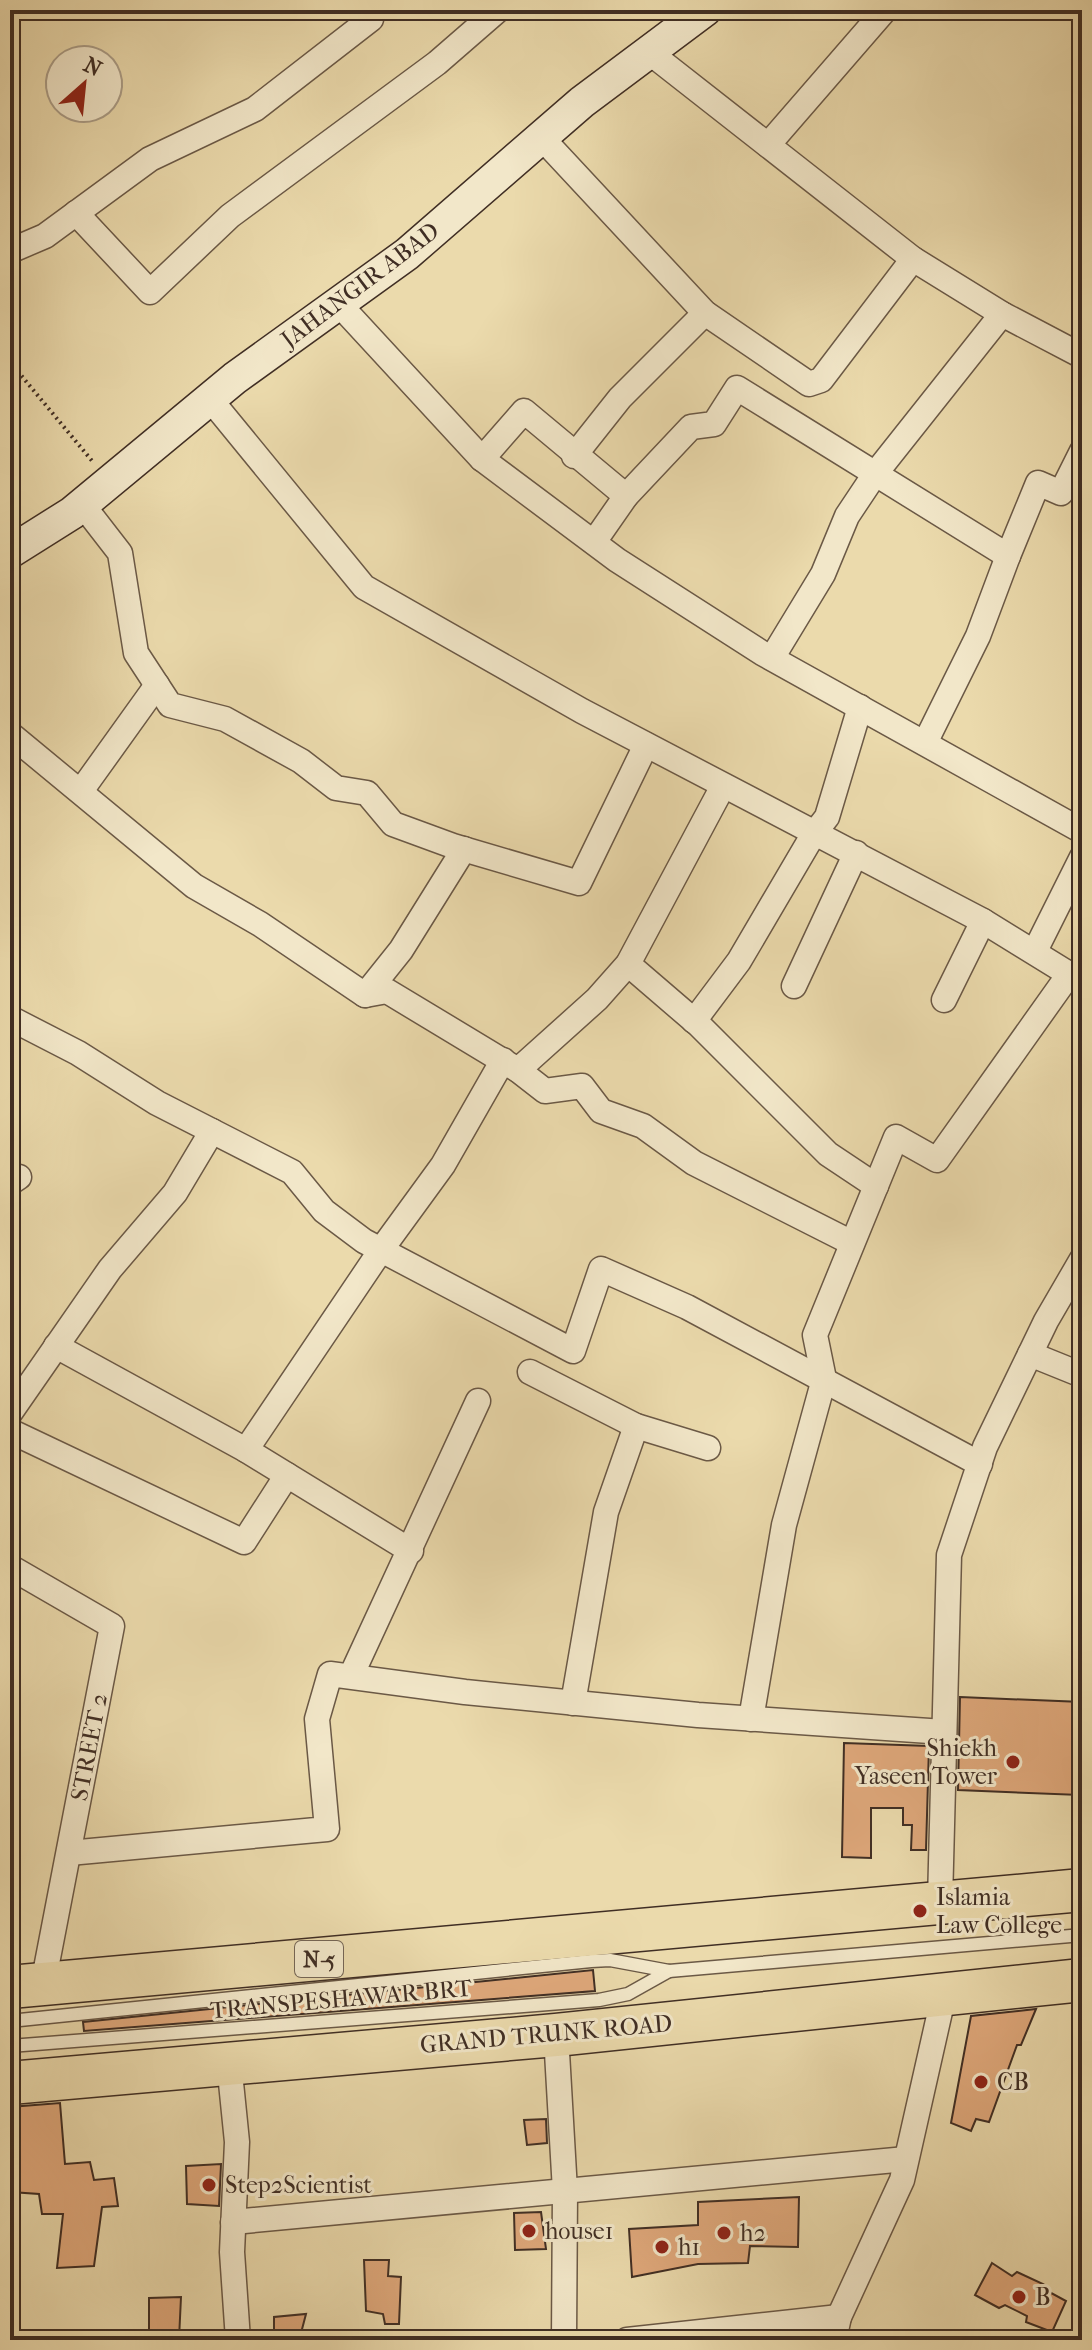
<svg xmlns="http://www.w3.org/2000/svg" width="1092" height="2350" font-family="'IM FELL French Canon',serif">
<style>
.building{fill:#dfa87b;stroke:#402e24;stroke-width:2}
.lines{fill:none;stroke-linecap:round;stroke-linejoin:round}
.lane-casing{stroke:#6b5946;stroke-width:15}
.street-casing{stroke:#6b5946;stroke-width:27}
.secondary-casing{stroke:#402e24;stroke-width:35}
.highway-casing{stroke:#402e24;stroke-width:45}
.path{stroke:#402e24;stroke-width:4;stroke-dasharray:2 4;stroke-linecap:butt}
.lane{stroke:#f2e7c9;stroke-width:12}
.street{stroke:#f2e7c9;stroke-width:24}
.secondary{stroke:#f2e7c9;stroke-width:32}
.highway{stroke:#ebdaac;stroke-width:42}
.poi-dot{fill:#8f2418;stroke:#f2e7c9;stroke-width:3}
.labels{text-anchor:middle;stroke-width:6;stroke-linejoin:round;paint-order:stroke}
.shield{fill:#f2e7c9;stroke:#756656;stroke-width:2}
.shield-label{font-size:22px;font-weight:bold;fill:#402e24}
.street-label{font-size:24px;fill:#402e24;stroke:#f2e7c9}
.poi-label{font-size:24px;fill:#402e24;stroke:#f2e7c9;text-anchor:start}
</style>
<rect width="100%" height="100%" fill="#ebdaac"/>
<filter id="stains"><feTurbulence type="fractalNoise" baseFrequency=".0025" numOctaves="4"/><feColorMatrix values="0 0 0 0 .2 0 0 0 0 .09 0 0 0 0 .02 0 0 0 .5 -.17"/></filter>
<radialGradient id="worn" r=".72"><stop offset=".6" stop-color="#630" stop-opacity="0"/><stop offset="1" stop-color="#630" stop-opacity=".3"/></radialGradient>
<g class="building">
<polygon points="960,1697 1082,1702 1080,1795 958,1790"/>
<polygon points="844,1743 929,1746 926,1850 911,1850 912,1825 903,1825 903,1808 871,1808 871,1858 842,1857"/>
<polygon points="593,1970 595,1991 84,2031 83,2022"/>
<polygon points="1036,2009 1021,2045 1017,2045 989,2122 976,2119 971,2131 951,2123 971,2016"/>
<polygon points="60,2103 65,2164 90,2162 94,2180 114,2178 118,2206 102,2207 94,2266 57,2268 63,2214 42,2214 39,2194 11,2192 10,2107"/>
<polygon points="546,2119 547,2143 527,2145 524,2120"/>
<polygon points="221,2164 219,2206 187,2204 186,2166"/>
<polygon points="799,2197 798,2247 750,2246 748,2263 698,2264 632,2277 629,2229 698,2225 698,2202"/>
<polygon points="541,2212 546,2249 515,2250 514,2213"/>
<polygon points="364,2260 389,2260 388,2276 401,2277 399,2324 385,2324 383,2314 366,2311"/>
<polygon points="992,2263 1012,2276 1017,2272 1043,2284 1040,2287 1066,2301 1052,2332 1026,2322 1027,2316 1005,2305 999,2308 975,2295"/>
<polygon points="181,2297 179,2339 149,2337 149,2298"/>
<polygon points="306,2314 301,2333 274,2337 274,2317"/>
</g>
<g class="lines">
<g class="lane-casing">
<g id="lane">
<polyline points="669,1971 1082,1935"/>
<polyline points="10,2021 591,1961 610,1960 669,1971 628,1994 599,2000 10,2046"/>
</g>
</g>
<g class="street-casing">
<g id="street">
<polyline points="649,52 913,259 1002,314 1082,356"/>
<polyline points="541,137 705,313 809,384 821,380 913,259"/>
<polyline points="768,145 885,10"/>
<polyline points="76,213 150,292 230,216 437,63 498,10"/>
<polyline points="10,251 45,236 150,159 255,109 371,19 371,10"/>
<polyline points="338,303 482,459 617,560 762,653 1082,831"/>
<polyline points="210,399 364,587 582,711 983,921 1082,982"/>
<polyline points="574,456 620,398 705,313"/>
<polyline points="482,459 524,411 626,496 594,542"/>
<polyline points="626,496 691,427 714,424 737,388 1008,556 1038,483 1061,493 1082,451"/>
<polyline points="82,504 120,553 136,653 170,705 225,719 301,761 336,788 367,793 393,824 453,846 579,883 646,745"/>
<polyline points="772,658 823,574 847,516 875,474 1002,314"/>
<polyline points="10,734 194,886 260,924 365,995 387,991 518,1070 597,999 628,964 723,786"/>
<polyline points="925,743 978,636 1008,556"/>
<polyline points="81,791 157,685"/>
<polyline points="1035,951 1082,857"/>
<polyline points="628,964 699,1025 828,1154 876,1186"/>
<polyline points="794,986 856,853"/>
<polyline points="365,995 401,950 464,849"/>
<polyline points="944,1000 983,921"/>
<polyline points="10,1018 78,1053 157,1103 292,1172 324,1211 364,1241 573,1351 601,1269 687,1307 980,1464"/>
<polyline points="694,1021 739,961 813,835 827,817 860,707"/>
<polyline points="518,1070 545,1091 582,1086 601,1111 643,1126 694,1163 852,1243"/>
<polyline points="10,1183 19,1177"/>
<polyline points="56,1346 246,1450 411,1551"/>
<polyline points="1030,1354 1082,1375"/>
<polyline points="530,1372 636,1426 708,1448"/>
<polyline points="10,1413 110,1269 175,1193 212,1131"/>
<polyline points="10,1431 244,1542 287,1475"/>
<polyline points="246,1450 381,1250 443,1165 503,1060"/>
<polyline points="10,1567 112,1626 43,1984"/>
<polyline points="351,1676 478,1401"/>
<polyline points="573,1703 606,1512 636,1426"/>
<polyline points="751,1719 784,1525 824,1379 815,1335 896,1137 937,1160 1070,973"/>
<polyline points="69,1853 327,1829 317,1719 330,1674 465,1692 698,1715 944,1732"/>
<polyline points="940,1902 949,1555 985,1447 1046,1321 1082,1259"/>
<polyline points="556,2035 565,2191 564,2340"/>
<polyline points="229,2063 237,2142 232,2252 238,2340"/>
<polyline points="233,2222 906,2159"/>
<polyline points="627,2340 839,2317"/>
<polyline points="834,2340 839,2317 902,2180 944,1994"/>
</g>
</g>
<g class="secondary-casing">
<polyline id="secondary" points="10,552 72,513 235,378 407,254 582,102 705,10"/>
</g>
<g class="highway-casing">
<g id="highway">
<polyline points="10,1987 1082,1890"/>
<polyline points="10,2083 556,2035 1082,1980"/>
</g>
</g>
<polyline class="path" points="10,362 93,462"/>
<use href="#lane" class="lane"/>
<use href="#street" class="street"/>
<use href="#secondary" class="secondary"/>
<use href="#highway" class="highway"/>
</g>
<g class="poi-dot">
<circle cx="1013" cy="1762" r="8"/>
<circle cx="920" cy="1911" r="8"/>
<circle cx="981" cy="2082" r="8"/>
<circle cx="209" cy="2185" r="8"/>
<circle cx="529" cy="2231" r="8"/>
<circle cx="724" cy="2233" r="8"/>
<circle cx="662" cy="2247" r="8"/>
<circle cx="1019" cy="2297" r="8"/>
</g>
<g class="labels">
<rect class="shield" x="295" y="1941" width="48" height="36" rx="6"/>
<g class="shield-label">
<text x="319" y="1967">N-5</text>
</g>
<g class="street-label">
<text transform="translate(360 285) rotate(-37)" y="8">JAHANGIR ABAD</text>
<text transform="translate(89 1747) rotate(-79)" y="8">STREET 2</text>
<text transform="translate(341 1999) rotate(-5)" y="8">TRANSPESHAWAR BRT</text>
<text transform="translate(546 2034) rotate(-5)" y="8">GRAND TRUNK ROAD</text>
</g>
<g class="poi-label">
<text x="997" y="1756" text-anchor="end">Shiekh<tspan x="997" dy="28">Yaseen Tower</tspan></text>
<text x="936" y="1905">Islamia<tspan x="936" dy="28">Law College</tspan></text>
<text x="997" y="2090">CB</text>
<text x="225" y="2193">Step2Scientist</text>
<text x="545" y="2239">house1</text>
<text x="740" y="2241">h2</text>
<text x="678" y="2255">h1</text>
<text x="1035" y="2305">B</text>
</g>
</g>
<rect width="1092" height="2350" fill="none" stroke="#ebdaac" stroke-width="40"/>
<rect x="12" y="12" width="1068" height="2326" fill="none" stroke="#402e24" stroke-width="4"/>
<rect x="20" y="20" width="1052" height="2310" fill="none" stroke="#402e24" stroke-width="2"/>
<g transform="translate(84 84) rotate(27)"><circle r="38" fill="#f2e7c9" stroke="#ab9d87" stroke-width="2"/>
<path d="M0-6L14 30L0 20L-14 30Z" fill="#8f2418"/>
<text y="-12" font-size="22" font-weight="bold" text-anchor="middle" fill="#402e24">N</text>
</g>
<rect width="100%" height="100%" filter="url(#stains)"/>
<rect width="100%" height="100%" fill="url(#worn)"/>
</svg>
